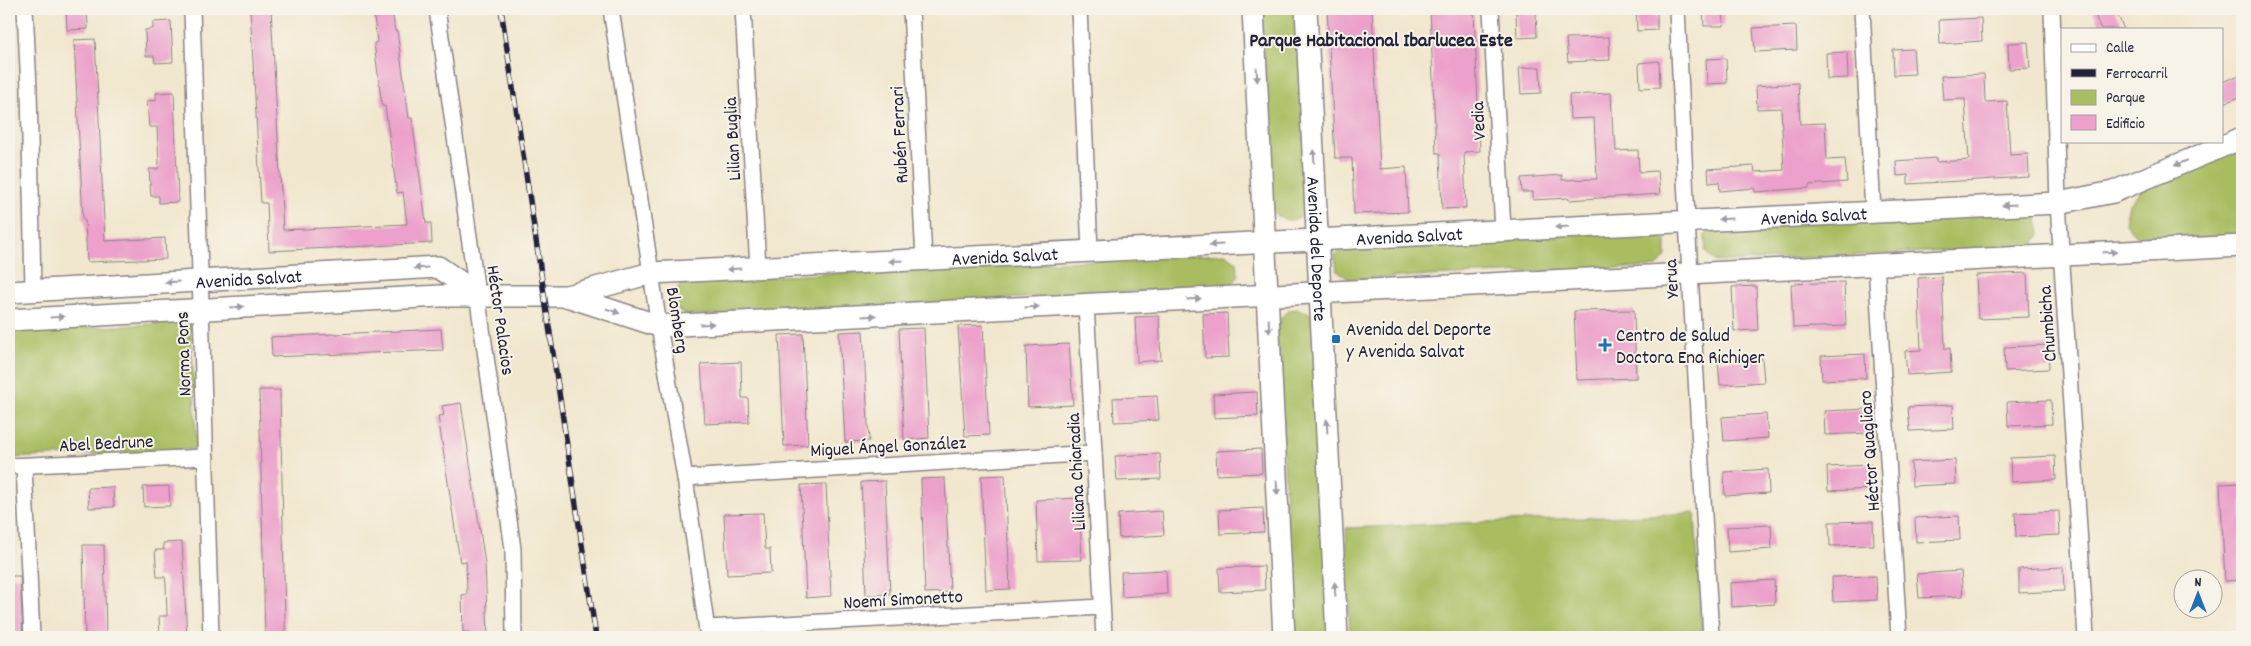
<svg xmlns="http://www.w3.org/2000/svg" width="2251" height="646" font-family="Dekko,sans-serif">
<style>
.green{fill:#a9bd61;stroke:#66704e}
.building{fill:#eca0cb}
.lines{fill:none;stroke-linecap:round;stroke-linejoin:round}
.street-casing{stroke:#8a8484;stroke-width:18}
.secondary-casing{stroke:#8a8484;stroke-width:24}
.street{stroke:#fff;stroke-width:15}
.secondary{stroke:#fff;stroke-width:21}
.rail-casing{stroke:#22223b;stroke-width:5.5}
.rail{stroke:#f7f3e8;stroke-width:4;stroke-dasharray:11;stroke-linecap:butt}
.oneway{fill:#9c9ca7}
.poi-dot{fill:#1f6fb2;stroke:#f7f3e8;stroke-width:2}
.labels{text-anchor:middle;stroke-width:4;stroke-linejoin:round;paint-order:stroke}
.street-label{font-size:19px;fill:#22223b;stroke:#f7f3e8}
.poi-label{font-size:19px;fill:#22223b;stroke:#f7f3e8;text-anchor:start}
.neighbourhood-label{font-size:20px;font-weight:bold;fill:#22223b;stroke:#f7f3e8}
</style>
<rect width="100%" height="100%" fill="#f7f3e8"/>
<filter id="ink" filterUnits="userSpaceOnUse"><feTurbulence type="fractalNoise" baseFrequency=".02" numOctaves="2"/><feDisplacementMap in="SourceGraphic" scale="10" xChannelSelector="R" yChannelSelector="G"/><feConvolveMatrix kernelMatrix="1 2 1 2 8 2 1 2 1" color-interpolation-filters="sRGB"/></filter>
<filter id="wash" filterUnits="userSpaceOnUse"><feTurbulence type="fractalNoise" baseFrequency=".0096" numOctaves="4" result="noise"/><feDisplacementMap in="SourceGraphic" scale="20" xChannelSelector="R" yChannelSelector="G"/><feGaussianBlur stdDeviation="1.12" result="paint"/><feColorMatrix in="noise" values="0 0 0 0 0 0 0 0 0 0 0 0 0 0 0 0 0 1.4 0 .05"/><feComposite in="paint" operator="in"/></filter>
<g filter="url(#wash)">
<rect width="100%" height="100%" fill="#f1e7ce"/>
<g class="green">
<path d="M1261 9H1300L1306 211C1295 224 1281 223 1271 208Z"/>
<polygon points="2242,147 2242,237 2150,241 2134,234 2125,223 2129,204 2142,189"/>
<polygon points="2025,212 2037,219 2040,234 2032,247 1716,262 1706,253 1705,235 1718,228"/>
<polygon points="1649,231 1666,240 1666,256 1657,267 1349,279 1337,271 1335,254 1347,247"/>
<polygon points="1225,254 1237,262 1238,277 1231,286 725,315 685,315 674,306 674,293 683,281"/>
<polygon points="1297,309 1308,312 1315,320 1332,637 1293,637 1277,331 1280,319 1288,310"/>
<polygon points="190,322 197,449 9,458 9,332"/>
<polygon points="1695,513 1702,637 1350,637 1346,528"/>
</g>
<g id="blocks">
<g class="building">
<polygon points="66,9 87,9 88,29 67,30"/>
<polygon points="250,9 271,9 283,230 407,224 403,192 397,193 385,106 382,106 374,43 377,42 373,9 392,9 395,31 397,31 409,118 412,118 426,223 431,223 432,243 269,251 267,203 261,203"/>
<polygon points="1327,9 1372,9 1380,169 1406,167 1408,212 1354,214 1352,158 1335,158"/>
<polygon points="1430,9 1474,9 1480,151 1464,152 1466,208 1442,209 1440,153 1436,153"/>
<polygon points="1636,9 1657,9 1657,30 1637,31"/>
<polygon points="1703,9 1723,9 1724,26 1704,26"/>
<polygon points="2092,9 2115,9 2124,29 2101,29"/>
<polygon points="1536,11 1537,37 1517,38 1516,12"/>
<polygon points="1981,18 1982,41 1940,44 1939,20"/>
<polygon points="171,21 173,62 155,63 154,56 146,56 145,30 153,29 153,22"/>
<polygon points="1796,26 1797,50 1755,52 1753,28"/>
<polygon points="1609,37 1610,60 1568,62 1566,38"/>
<polygon points="95,39 105,241 165,238 166,259 87,262 85,220 83,220 74,40"/>
<polygon points="2028,42 2030,68 2009,69 2008,43"/>
<polygon points="1913,49 1915,74 1894,75 1893,50"/>
<polygon points="1847,52 1848,78 1827,79 1826,53"/>
<polygon points="1726,58 1727,83 1707,84 1706,59"/>
<polygon points="1659,61 1660,87 1640,88 1639,63"/>
<polygon points="1540,67 1541,93 1521,94 1519,68"/>
<polygon points="1984,74 1985,102 2007,101 2010,155 2028,154 2029,177 1908,184 1908,175 1897,176 1896,161 1936,158 1936,162 1969,160 1965,99 1943,100 1941,76"/>
<polygon points="2242,74 2242,96 2222,104 2222,82"/>
<polygon points="1798,83 1800,124 1825,123 1827,160 1845,159 1847,182 1809,185 1809,188 1755,192 1755,188 1720,191 1719,182 1709,183 1708,169 1754,166 1755,172 1784,170 1781,108 1757,109 1756,86"/>
<polygon points="174,92 178,202 159,203 159,196 151,196 149,169 158,169 159,162 157,127 149,127 147,101 156,100 156,93"/>
<polygon points="1611,93 1613,135 1615,135 1616,151 1638,150 1639,172 1658,171 1660,194 1569,200 1568,198 1533,200 1533,192 1522,192 1521,178 1562,175 1562,180 1597,179 1594,118 1570,119 1569,95"/>
<polygon points="2027,273 2029,317 1978,319 1976,275"/>
<polygon points="1942,277 1945,349 1950,348 1951,372 1907,375 1905,351 1921,350 1918,278"/>
<polygon points="1844,282 1846,326 1793,328 1791,284"/>
<polygon points="1756,286 1758,330 1734,331 1732,287"/>
<polygon points="1634,310 1636,378 1577,380 1574,311"/>
<polygon points="1227,313 1229,357 1205,358 1203,314"/>
<polygon points="1159,316 1161,360 1137,362 1135,317"/>
<polygon points="983,325 989,435 965,436 958,326"/>
<polygon points="924,328 929,438 904,440 899,329"/>
<polygon points="441,329 443,350 272,357 271,337"/>
<polygon points="863,331 869,441 845,442 839,332"/>
<polygon points="803,334 808,445 784,446 779,335"/>
<polygon points="1069,344 1073,405 1028,407 1026,346"/>
<polygon points="2048,345 2049,369 2005,371 2004,347"/>
<polygon points="1865,354 1866,378 1822,380 1821,356"/>
<polygon points="1762,358 1764,382 1720,385 1718,361"/>
<polygon points="741,362 742,398 748,398 749,422 705,424 701,364"/>
<polygon points="259,390 280,390 285,620 285,634 265,634"/>
<polygon points="1257,392 1258,416 1214,418 1213,394"/>
<polygon points="1157,396 1159,420 1114,422 1113,398"/>
<polygon points="2051,400 2052,424 2008,426 2007,402"/>
<polygon points="461,403 485,564 488,637 469,637 469,632 463,632 462,595 467,594 466,561 460,562 438,416 444,415 442,406"/>
<polygon points="1953,405 1954,429 1910,431 1908,407"/>
<polygon points="1868,409 1869,433 1825,435 1824,411"/>
<polygon points="1766,414 1768,438 1724,441 1722,417"/>
<polygon points="1261,449 1262,473 1217,475 1216,451"/>
<polygon points="1160,454 1161,479 1117,481 1115,456"/>
<polygon points="2055,456 2056,480 2011,482 2010,458"/>
<polygon points="1955,460 1956,484 1912,486 1911,462"/>
<polygon points="1871,465 1872,489 1828,491 1827,467"/>
<polygon points="1768,469 1769,493 1725,496 1724,472"/>
<polygon points="1005,475 1010,589 986,590 981,476"/>
<polygon points="945,478 950,592 925,593 921,479"/>
<polygon points="885,481 890,594 866,595 861,482"/>
<polygon points="2242,483 2242,580 2225,581 2220,484"/>
<polygon points="826,484 831,596 806,598 801,485"/>
<polygon points="169,486 170,506 144,507 143,487"/>
<polygon points="113,487 114,507 89,508 88,488"/>
<polygon points="1079,498 1082,560 1038,561 1036,500"/>
<polygon points="1263,508 1264,532 1220,534 1219,510"/>
<polygon points="1162,511 1164,535 1119,538 1118,514"/>
<polygon points="2059,511 2060,535 2016,537 2015,513"/>
<polygon points="763,513 765,549 770,549 771,573 727,575 724,514"/>
<polygon points="1959,516 1960,540 1916,542 1915,518"/>
<polygon points="1873,521 1874,545 1830,546 1829,522"/>
<polygon points="1771,525 1772,549 1728,552 1727,527"/>
<polygon points="182,542 187,637 160,637 159,616 167,616 166,584 165,577 157,577 155,550 164,550 163,543"/>
<polygon points="83,545 104,545 106,637 85,637"/>
<polygon points="1264,566 1265,590 1220,592 1219,568"/>
<polygon points="2063,567 2064,591 2019,593 2019,569"/>
<polygon points="1166,570 1167,594 1122,597 1121,572"/>
<polygon points="1961,571 1963,596 1919,598 1917,574"/>
<polygon points="9,576 20,576 23,637 9,637"/>
<polygon points="1876,576 1877,600 1833,602 1832,577"/>
<polygon points="1774,580 1775,604 1731,607 1730,583"/>
</g>
</g>
</g>
<g filter="url(#ink)">
<use href="#blocks" fill-opacity="0" stroke="#8a8484" stroke-width="1"/>
<g class="lines">
<g class="street-casing">
<g id="street">
<polyline points="25,9 29,88 33,290"/>
<polyline points="192,9 211,637"/>
<polyline points="437,9 513,549 514,637"/>
<polyline points="611,9 659,326 685,478 708,637"/>
<polyline points="743,9 758,267"/>
<polyline points="911,9 924,259"/>
<polyline points="1079,9 1090,251"/>
<polyline points="1491,9 1503,230"/>
<polyline points="1677,9 1687,221 1711,637"/>
<polyline points="1862,9 1873,212"/>
<polyline points="2052,9 2058,203 2086,637"/>
<polyline points="1876,263 1899,637"/>
<polyline points="1086,304 1104,637"/>
<polyline points="9,466 206,457"/>
<polyline points="24,466 32,637"/>
<polyline points="685,478 1094,453"/>
<polyline points="707,628 1102,607"/>
</g>
</g>
<g class="secondary-casing">
<g id="secondary">
<polyline points="1253,9 1284,637"/>
<path id="s1" d="M1306 9 1337 637"/>
<path id="s2" d="M9 292 438 267 479 295"/>
<polyline points="567,296 659,326 2242,246"/>
<path id="s3" d="M9 320 440 296H567L651 273 2058 203 2113 192 2242 138"/>
</g>
</g>
<use href="#street" class="street"/>
<use href="#secondary" class="secondary"/>
<g class="rail-casing">
<polyline id="rail" points="501,9 596,637"/>
</g>
<use href="#rail" class="rail"/>
</g>
<defs><path id="oneway-solid" d="M-6-.8H1V-3.2L6.5 0L1 3.2V.8H-6Z" transform="scale(1.25)"/></defs>
<g class="oneway">
<use href="#oneway-solid" transform="translate(1257 75) rotate(87)"/>
<use href="#oneway-solid" transform="translate(1314 156) rotate(-93)"/>
<use href="#oneway-solid" transform="translate(2181 163) rotate(157)"/>
<use href="#oneway-solid" transform="translate(2009 205) rotate(177)"/>
<use href="#oneway-solid" transform="translate(1725 219) rotate(177)"/>
<use href="#oneway-solid" transform="translate(1562 227) rotate(177)"/>
<use href="#oneway-solid" transform="translate(1216 245) rotate(177)"/>
<use href="#oneway-solid" transform="translate(2110 252) rotate(-2)"/>
<use href="#oneway-solid" transform="translate(896 261) rotate(177)"/>
<use href="#oneway-solid" transform="translate(421 268) rotate(177)"/>
<use href="#oneway-solid" transform="translate(734 269) rotate(177)"/>
<use href="#oneway-solid" transform="translate(172 282) rotate(177)"/>
<use href="#oneway-solid" transform="translate(1194 299) rotate(-3)"/>
<use href="#oneway-solid" transform="translate(237 307) rotate(-3)"/>
<use href="#oneway-solid" transform="translate(1032 307) rotate(-3)"/>
<use href="#oneway-solid" transform="translate(613 311) rotate(19)"/>
<use href="#oneway-solid" transform="translate(869 316) rotate(-3)"/>
<use href="#oneway-solid" transform="translate(57 317) rotate(-3)"/>
<use href="#oneway-solid" transform="translate(707 324) rotate(-3)"/>
<use href="#oneway-solid" transform="translate(1269 326) rotate(87)"/>
<use href="#oneway-solid" transform="translate(1327 426) rotate(-93)"/>
<use href="#oneway-solid" transform="translate(1277 488) rotate(87)"/>
<use href="#oneway-solid" transform="translate(1335 589) rotate(-93)"/>
</g>
</g>
<g class="poi-dot">
<rect x="1331" y="334" width="10" height="10" rx="2.5"/>
<path d="M1602.5 337.5h5v5h5v5h-5v5h-5v-5h-5v-5h5z"/>
</g>
<g class="labels">
<g class="street-label">
<text transform="translate(1477 121) rotate(-93)" y="7">Vedia</text>
<text transform="translate(898 135) rotate(-93)" y="7">Rubén Ferrari</text>
<text transform="translate(731 139) rotate(-93)" y="7">Lilian Buglia</text>
<text dy="7" stroke="none"><textPath href="#s3" startOffset="1810">Avenida Salvat</textPath></text>
<text dy="7" stroke="none"><textPath href="#s3" startOffset="1405">Avenida Salvat</textPath></text>
<text dy="7" stroke="none"><textPath href="#s1" startOffset="240">Avenida del Deporte</textPath></text>
<text dy="7" stroke="none"><textPath href="#s3" startOffset="1000">Avenida Salvat</textPath></text>
<text dy="7" stroke="none"><textPath href="#s2" startOffset="240">Avenida Salvat</textPath></text>
<text transform="translate(1670 279) rotate(-93)" y="7">Yerua</text>
<text transform="translate(502 320) rotate(82)" y="7">Héctor Palacios</text>
<text transform="translate(679 320) rotate(81)" y="7">Blomberg</text>
<text transform="translate(2046 324) rotate(-94)" y="7">Chumbicha</text>
<text transform="translate(182 354) rotate(-92)" y="7">Norma Pons</text>
<text transform="translate(106 442) rotate(-3)" y="7">Abel Bedrune</text>
<text transform="translate(888 445) rotate(-3)" y="7">Miguel Ángel González</text>
<text transform="translate(1868 451) rotate(-94)" y="7">Héctor Quagliaro</text>
<text transform="translate(1075 472) rotate(-93)" y="7">Liliana Chiaradia</text>
<text transform="translate(903 598) rotate(-3)" y="7">Noemí Simonetto</text>
</g>
<g class="poi-label">
<text x="1346" y="335">Avenida del Deporte<tspan x="1346" dy="22">y Avenida Salvat</tspan></text>
<text x="1616" y="341">Centro de Salud<tspan x="1616" dy="22">Doctora Ena Richiger</tspan></text>
</g>
<g class="neighbourhood-label">
<text x="1381" y="46">Parque Habitacional Ibarlucea Este</text>
</g>
</g>
<rect width="2251" height="646" fill="none" stroke="#f7f3e8" stroke-width="30"/>
<rect x="2061" y="28" width="162" height="115" fill="#f7f3e8" stroke="#a29fa3"/>
<rect x="2071" y="44" width="25" height="8" fill="#ffffff" stroke="#a29fa3"/>
<text x="2106" y="52" font-size="15" fill="#22223b">Calle</text>
<rect x="2071" y="69" width="25" height="8" fill="#22223b" stroke="#a29fa3"/>
<text x="2106" y="78" font-size="15" fill="#22223b">Ferrocarril</text>
<rect x="2071" y="90" width="25" height="15" fill="#a9bd61" stroke="#a29fa3"/>
<text x="2106" y="102" font-size="15" fill="#22223b">Parque</text>
<rect x="2071" y="115" width="25" height="15" fill="#eca0cb" stroke="#a29fa3"/>
<text x="2106" y="128" font-size="15" fill="#22223b">Edificio</text>
<g transform="translate(2198 594)"><circle r="24" fill="#f7f3e8" stroke="#a29fa3"/>
<path d="M0-4L9 19L0 12L-9 19Z" fill="#1f6fb2"/>
<text y="-8" font-size="14" font-weight="bold" text-anchor="middle" fill="#22223b">N</text>
</g>
</svg>
